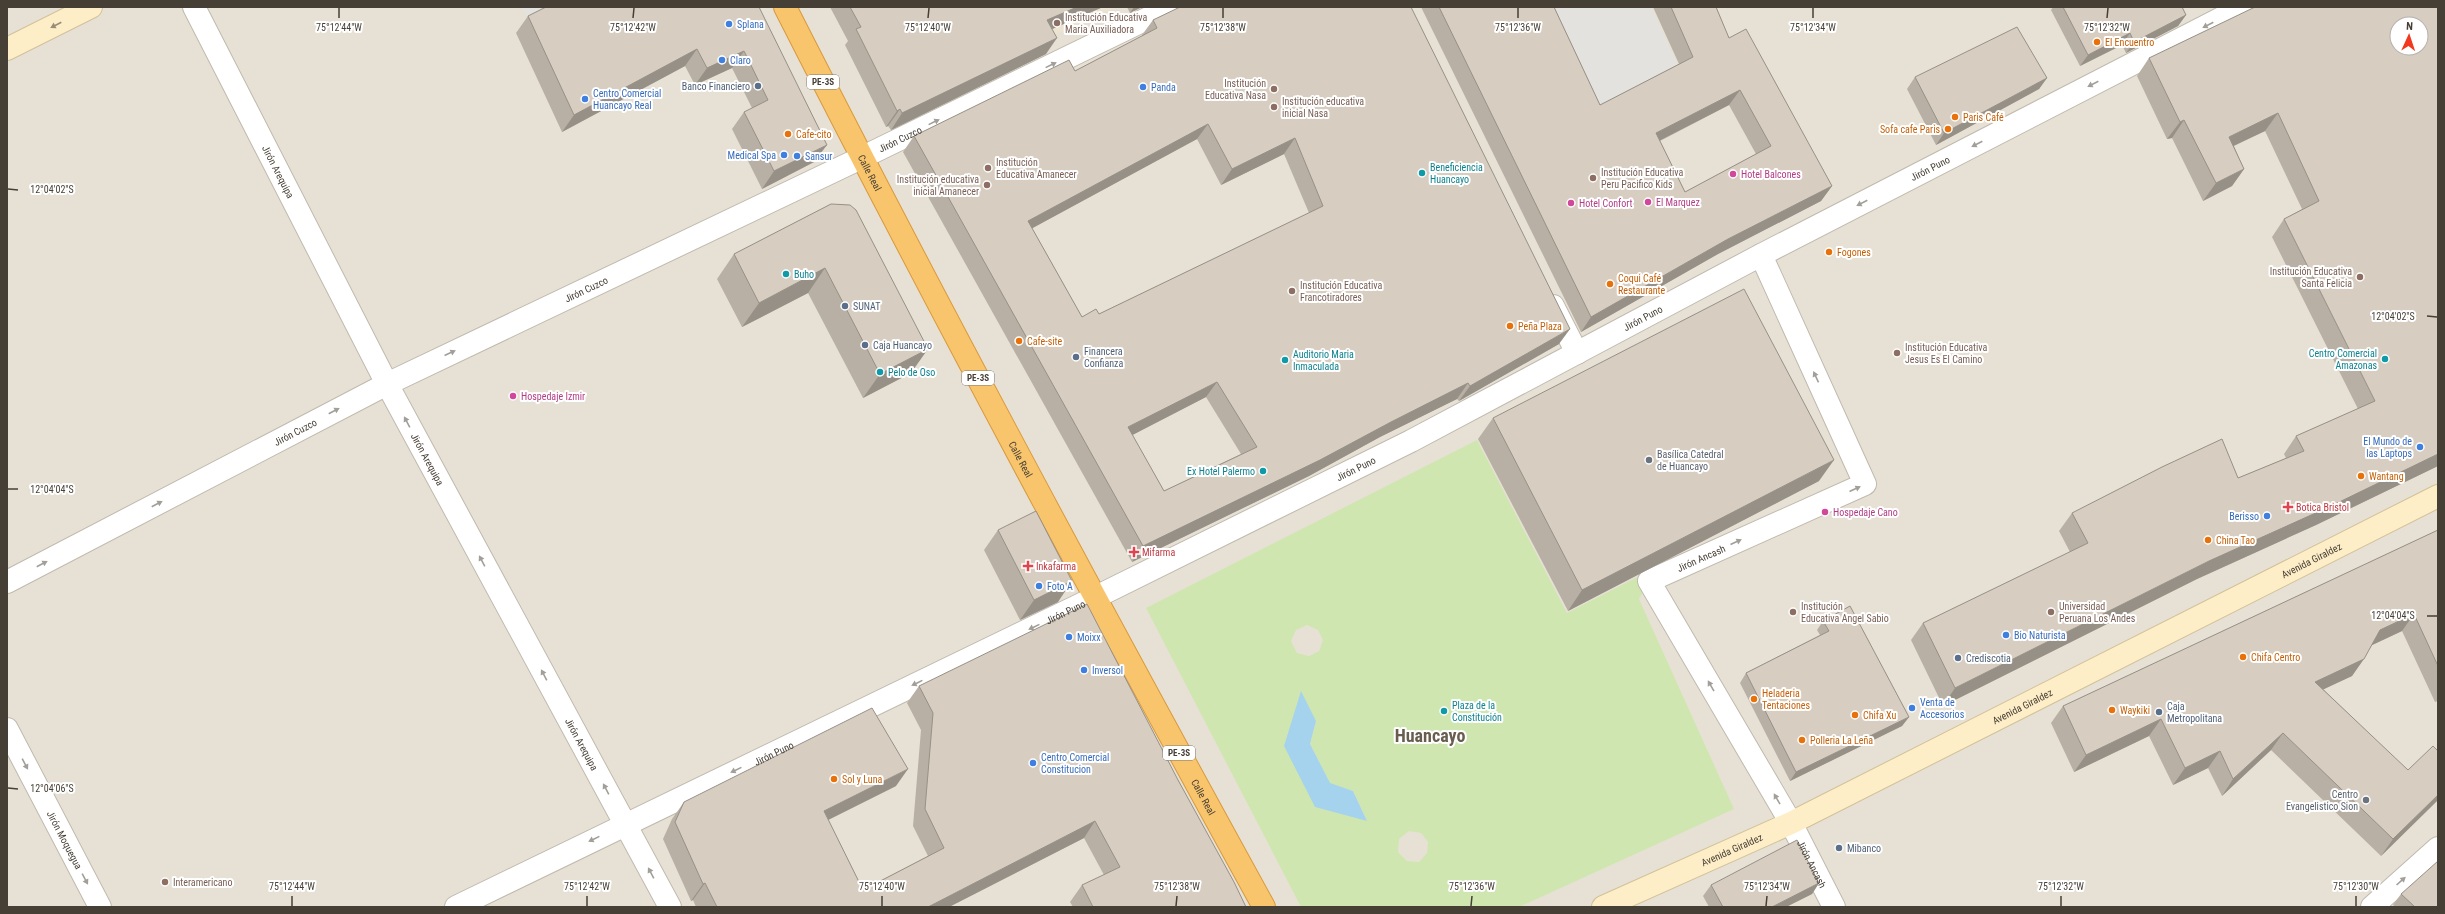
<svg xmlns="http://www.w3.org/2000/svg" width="2445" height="914" font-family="'Roboto Condensed',sans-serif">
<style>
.residential{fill:#e7e1d5;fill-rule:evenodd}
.education{fill:#ece3d1}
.green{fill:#d0e6b1;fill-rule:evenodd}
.parking{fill:#e4e2df}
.water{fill:#a5d3ee}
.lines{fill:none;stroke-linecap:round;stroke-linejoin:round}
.street-casing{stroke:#c1b9ad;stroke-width:24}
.secondary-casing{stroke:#d1c198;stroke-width:24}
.highway-casing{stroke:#d8993c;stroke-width:24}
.street{stroke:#fff;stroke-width:22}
.secondary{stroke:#fdeec7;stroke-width:22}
.highway{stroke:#f9c56c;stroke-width:22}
.wall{fill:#b9b0a5;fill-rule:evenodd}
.shaded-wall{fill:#969086}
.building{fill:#d7cdc0;stroke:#969086;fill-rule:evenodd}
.oneway{fill:#988e77}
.oneway2{fill:#a29f9a}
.ticks{fill:none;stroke:#463f36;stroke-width:1.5}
.education-dot{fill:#8d6e63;stroke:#fff;stroke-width:1.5}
.shop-dot{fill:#3f7fe0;stroke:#fff;stroke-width:1.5}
.food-dot{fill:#e8710a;stroke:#fff;stroke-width:1.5}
.service-dot{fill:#5c6f8a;stroke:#fff;stroke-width:1.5}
.culture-dot{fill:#0f9aa8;stroke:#fff;stroke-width:1.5}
.hotel-dot{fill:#d1479c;stroke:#fff;stroke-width:1.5}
.worship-dot{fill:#6b7280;stroke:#fff;stroke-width:1.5}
.health-dot{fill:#e0444e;stroke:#fff;stroke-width:1.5}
.labels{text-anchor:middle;stroke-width:4;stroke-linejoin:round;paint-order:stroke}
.shield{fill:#fff;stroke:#7e7972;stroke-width:1}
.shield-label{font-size:9px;font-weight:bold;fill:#463f36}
.education-label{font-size:10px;fill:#785e54;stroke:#fff;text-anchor:start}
.shop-label{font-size:10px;fill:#366cbe;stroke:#fff;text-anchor:start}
.food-label{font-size:10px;fill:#c56008;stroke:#fff;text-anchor:start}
.service-label{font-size:10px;fill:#4e5e75;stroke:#fff;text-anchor:start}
.street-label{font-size:10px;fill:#463f36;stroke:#fff}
.culture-label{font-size:10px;fill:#0d838f;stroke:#fff;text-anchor:start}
.hotel-label{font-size:10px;fill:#b23c85;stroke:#fff;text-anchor:start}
.worship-label{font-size:10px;fill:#5b616d;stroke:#fff;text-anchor:start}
.health-label{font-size:10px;fill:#be3a42;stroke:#fff;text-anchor:start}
.town-label{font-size:18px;font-weight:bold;fill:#685d4e;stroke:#fff}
.ticks-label{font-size:10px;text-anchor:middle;fill:#463f36;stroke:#fff;stroke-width:4;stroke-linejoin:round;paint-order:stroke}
</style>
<rect width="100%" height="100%" fill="#f3efe7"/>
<path class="residential" d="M7 7H2438V907H7ZM2397 24H2421V48H2397Z"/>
<polygon class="education" points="1025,7 1116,7 1043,40"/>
<path class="green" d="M1477 440 1567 613 1653 569 1649 581 1639 599 1734 809 1519 907H1301L1146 608ZM1307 625 1318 630 1323 640 1319 651 1309 656 1297 653 1291 641 1296 630ZM1316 721 1310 744 1330 784 1353 791 1367 821 1284 746ZM1409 831 1421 833 1428 842 1427 853 1419 862 1407 861 1398 852 1399 839Z"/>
<g class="parking">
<polygon points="522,7 565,7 531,25"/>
<polygon points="1536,7 1651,7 1680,71 1589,119"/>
</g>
<polygon class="water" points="1301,691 1316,721 1310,744 1330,783 1353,791 1367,821 1315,807 1284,746"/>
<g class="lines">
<g class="street-casing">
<g id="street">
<path id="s1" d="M194 7 387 384 670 907"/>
<path id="s2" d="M1761 255 1865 484 1649 581 1791 823 1834 907"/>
<polyline points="1553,306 1577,353"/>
<path id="s3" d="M7 582 387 384 861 158 1171 7"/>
<path id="s4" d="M7 729 100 907"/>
<path id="s5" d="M456 907 1094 598 1411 441 1761 255 2243 7"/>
<polyline points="2372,907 2438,848"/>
</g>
</g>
<g class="secondary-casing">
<g id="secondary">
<polyline points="7,49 91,7"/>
<path id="s6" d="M1603 907 1791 823 2438 496"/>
</g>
</g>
<g class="highway-casing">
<g id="highway">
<path id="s7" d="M785 7C939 310 1100 609 1264 907"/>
</g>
</g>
<use href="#street" class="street"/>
<use href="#secondary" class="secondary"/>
<use href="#highway" class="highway"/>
</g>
<g class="wall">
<polygon points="759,7 814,162 762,189 732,129 744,112 752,108 732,68 695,85 685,66 562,132 516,33 528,16"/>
<polygon points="830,7 1103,7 1052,29 1046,54 891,130 888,126 886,127 845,45 848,41"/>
<polygon points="1127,7 1142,7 1130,13"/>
<path d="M1421 7H1554L1600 105 1679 64 1653 7H1716L1729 38 1832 186 1821 201 1718 254 1581 332ZM1729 105 1756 154 1685 192 1660 141Z"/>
<polygon points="2053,7 2182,7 2186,15 2178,26 2126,53 2122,45 2080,66 2051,10"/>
<polygon points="2438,7 2438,466 2316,525 2197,579 1943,706 1911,640 1923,623 2070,552 2059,531 2072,513 2238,478 2286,458 2284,454 2296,436 2358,409 2272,237 2284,219 2302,209 2265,131 2234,146 2244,169 2232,186 2203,201 2172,138 2167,139 2137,76 2149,58"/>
<path d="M1153 20 1559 344 1459 401 1457 399 1380 437 1309 476 1132 562 903 152 914 136 1075 71 1142 36V35ZM1197 139 1221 185 1284 154 1309 213 1099 314 1082 317 1032 228ZM1206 397 1241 454 1164 491 1132 435Z"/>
<polygon points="1915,77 2047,78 2039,89 1936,145 1907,89"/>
<polygon points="831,204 911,373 863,398 808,293 742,327 717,279 734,254"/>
<polygon points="1493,418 1819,481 1568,611 1478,439"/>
<polygon points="998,530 1058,602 1020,620 984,550"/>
<polygon points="2438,530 2438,701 2435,702 2402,631 2372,645 2352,676 2323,689 2438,800 2381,856 2271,750 2222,796 2208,768 2173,785 2149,736 2074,772 2051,723 2063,706"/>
<polygon points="1823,621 1909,717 1902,726 1790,781 1740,683 1746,673 1820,635 1817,630"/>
<polygon points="919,686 1178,780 1246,907 1073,907 1070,902 1082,885 1104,875 1084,838 949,907 696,907 693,900 691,901 663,839 672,819 684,802 896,786 828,820 863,890 928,856 913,826 921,730 907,703"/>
<polygon points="1819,883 1812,894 1786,907 1709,907 1703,896 1711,885"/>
<polygon points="2401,894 2438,907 2395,907 2393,905"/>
</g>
<g class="shaded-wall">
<polygon points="1077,7 1103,7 1036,36 1047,20"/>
<polygon points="1134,7 1142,7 1130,13"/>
<polygon points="2186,15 2178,26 2126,53 2134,42"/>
<polygon points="2130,33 2122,45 2080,66 2088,55"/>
<polygon points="1057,38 1046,54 891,130 902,113"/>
<polygon points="697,49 685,66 562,132 574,115"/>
<polygon points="744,51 732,68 695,85 707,68"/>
<polygon points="2047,78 2039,89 1936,145 1944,133"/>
<polygon points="1740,90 1729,105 1645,148 1656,133"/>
<polygon points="900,109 888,126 886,127 897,111"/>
<polygon points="2278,113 2265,131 2216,154 2229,137"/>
<polygon points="2184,120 2172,138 2167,139 2180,122"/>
<polygon points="1208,124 1197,139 1018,236 1028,221"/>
<polygon points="1295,138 1284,154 1221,185 1232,169"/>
<polygon points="827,145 814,162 762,189 774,171"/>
<polygon points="2244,169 2232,186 2203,201 2216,183"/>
<polygon points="1832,186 1821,201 1718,254 1581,332 1591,317 1728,239"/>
<polygon points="825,268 808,293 742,327 759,303"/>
<polygon points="1570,329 1559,344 1459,401 1470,386"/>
<polygon points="928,349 911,373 863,398 880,374"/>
<polygon points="1217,382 1206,397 1117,443 1128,427"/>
<polygon points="1468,383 1457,399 1380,437 1309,476 1132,562 1143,546"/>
<polygon points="2438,454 2438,466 2316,525 2197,579 1943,706 1955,688 2209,561"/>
<polygon points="1834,460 1819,481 1568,611 1582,590"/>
<polygon points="1072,581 1058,602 1020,620 1034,600"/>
<polygon points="2414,614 2402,631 2368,647 2380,630"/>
<polygon points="2364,659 2352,676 2303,699 2315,682"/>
<polygon points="1909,717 1902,726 1790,781 1796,772"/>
<polygon points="2161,719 2149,736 2074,772 2086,755"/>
<polygon points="2283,733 2271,750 2222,796 2233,779"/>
<polygon points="2220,751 2208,768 2173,785 2185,768"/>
<polygon points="908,769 896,786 812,828 824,811"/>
<polygon points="2438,795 2438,800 2381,856 2393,839"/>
<polygon points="1095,821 1084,838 949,907 928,907"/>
<polygon points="705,883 693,900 691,901 703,884"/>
<polygon points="1819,883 1812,894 1786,907 1772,907"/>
</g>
<g class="building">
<polygon points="546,7 759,7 827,145 774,171 744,112 768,100 744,51 707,68 697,49 574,115 528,16"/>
<polygon points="850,7 1077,7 1047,20 1057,38 902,113 900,109 897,111 856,29 861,27"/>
<path d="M1180 7H1411L1570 329 1470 386 1468 383 1391 422 1320 460 1143 546 914 136 1069 60 1075 71 1157 28 1153 20ZM1208 124 1232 169 1295 138 1323 206 1099 314 1096 309 1082 317 1028 221ZM1217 382 1257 447 1164 491 1128 427Z"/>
<path d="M1439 7H1554L1600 105 1693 57 1671 7H1716L1729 38 1746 29 1832 186 1728 239 1591 317ZM1740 90 1771 146 1685 192 1656 133Z"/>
<polygon points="2063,7 2182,7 2186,15 2134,42 2130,33 2088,55"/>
<path d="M2255 7H2438V454L2329 507 2209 561 1955 688 1923 623 2088 543 2072 513 2162 467 2222 439 2238 478 2304 451 2296 436 2375 401 2284 219 2319 201 2278 113 2229 137 2244 169 2216 183 2184 120 2180 122 2149 58ZM2397 24H2421V48H2397Z"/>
<polygon points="2017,27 2047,78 1944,133 1915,77"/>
<polygon points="831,204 850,205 856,210 928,349 880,374 825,268 759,303 734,254"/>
<polygon points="1744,289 1834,460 1582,590 1493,418"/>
<polygon points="1036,511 1072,581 1034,600 998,530"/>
<polygon points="2438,530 2438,666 2414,614 2380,630 2364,659 2315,682 2408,770 2433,746 2438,751 2438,795 2393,839 2283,733 2233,779 2220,751 2185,768 2161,719 2086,755 2063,706"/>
<polygon points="1087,604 1178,780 1234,882 1246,907 1093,907 1082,885 1120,867 1095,821 928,907 717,907 705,883 703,884 675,822 684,802 872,708 908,769 824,811 863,890 944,848 925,809 933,713 919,686"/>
<polygon points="1850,606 1909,717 1796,772 1746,673 1829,631 1823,621"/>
<polygon points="1797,840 1819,883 1772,907 1723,907 1711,885"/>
<polygon points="2438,861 2438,907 2415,907 2401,894"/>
</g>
<defs><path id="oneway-solid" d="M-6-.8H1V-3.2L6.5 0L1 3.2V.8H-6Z"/></defs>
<use class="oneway" href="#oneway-solid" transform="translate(56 25) rotate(153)"/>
<g class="oneway2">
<use href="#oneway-solid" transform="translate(2208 25) rotate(153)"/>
<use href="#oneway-solid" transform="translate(1051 65) rotate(-26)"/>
<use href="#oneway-solid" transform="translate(2093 84) rotate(153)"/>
<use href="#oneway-solid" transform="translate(934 122) rotate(-26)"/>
<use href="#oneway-solid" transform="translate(1977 144) rotate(153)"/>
<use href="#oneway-solid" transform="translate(1862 203) rotate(153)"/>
<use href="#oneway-solid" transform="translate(450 353) rotate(-25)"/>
<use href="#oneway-solid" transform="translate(1816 377) rotate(-115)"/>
<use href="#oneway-solid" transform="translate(334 411) rotate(-28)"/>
<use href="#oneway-solid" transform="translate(407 422) rotate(-118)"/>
<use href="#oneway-solid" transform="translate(1855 489) rotate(-24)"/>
<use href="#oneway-solid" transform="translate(157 504) rotate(-28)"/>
<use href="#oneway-solid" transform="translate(1736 542) rotate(-24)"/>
<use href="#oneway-solid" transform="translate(482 561) rotate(-118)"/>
<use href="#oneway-solid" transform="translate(42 564) rotate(-28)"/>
<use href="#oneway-solid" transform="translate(1034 627) rotate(154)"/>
<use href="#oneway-solid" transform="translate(544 675) rotate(-118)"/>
<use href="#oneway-solid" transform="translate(917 683) rotate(154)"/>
<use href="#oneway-solid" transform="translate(1711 686) rotate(-120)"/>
<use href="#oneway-solid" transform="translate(25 764) rotate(62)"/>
<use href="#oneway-solid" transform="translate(736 770) rotate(154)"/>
<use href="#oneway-solid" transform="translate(606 789) rotate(-118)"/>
<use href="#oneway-solid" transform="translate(1777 799) rotate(-120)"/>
<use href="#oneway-solid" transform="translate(594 839) rotate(154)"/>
<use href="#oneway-solid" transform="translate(651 873) rotate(-118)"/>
<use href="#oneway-solid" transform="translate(85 879) rotate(62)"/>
<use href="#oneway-solid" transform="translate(2401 881) rotate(-42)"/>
</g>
<path class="ticks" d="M339 18V8M633 18 634 8M928 18 929 8M1223 18V8M1518 18V8M1813 18V8M2107 18 2108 8M8 189 18 190M2427 316 2437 317M8 489H18M2427 616H2437M8 788 18 789M292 906V896M587 906V896M882 906V896M1176 906 1177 896M1471 906 1472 896M1766 906 1767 896M2061 906V896M2356 906V896"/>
<g class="education-dot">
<circle cx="1057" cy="23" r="4"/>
<circle cx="1274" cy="89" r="4"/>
<circle cx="1274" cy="107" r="4"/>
<circle cx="988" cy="168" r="4"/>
<circle cx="1593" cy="178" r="4"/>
<circle cx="987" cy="185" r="4"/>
<circle cx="2360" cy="277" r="4"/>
<circle cx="1292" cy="291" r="4"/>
<circle cx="1897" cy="353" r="4"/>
<circle cx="1793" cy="612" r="4"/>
<circle cx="2051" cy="612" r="4"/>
<circle cx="165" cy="882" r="4"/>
</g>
<g class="shop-dot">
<circle cx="729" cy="24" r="4"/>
<circle cx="722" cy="60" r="4"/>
<circle cx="1143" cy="87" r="4"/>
<circle cx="585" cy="99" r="4"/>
<circle cx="784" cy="155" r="4"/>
<circle cx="797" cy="156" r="4"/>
<circle cx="2420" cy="447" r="4"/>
<circle cx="2267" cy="516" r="4"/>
<circle cx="1039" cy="586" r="4"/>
<circle cx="2006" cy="635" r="4"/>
<circle cx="1069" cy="637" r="4"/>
<circle cx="1084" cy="670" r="4"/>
<circle cx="1912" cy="708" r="4"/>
<circle cx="1033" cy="763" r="4"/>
</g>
<g class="food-dot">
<circle cx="2097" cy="42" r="4"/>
<circle cx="1955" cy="117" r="4"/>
<circle cx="1948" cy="129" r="4"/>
<circle cx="788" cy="134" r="4"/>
<circle cx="1829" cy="252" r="4"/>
<circle cx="1610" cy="284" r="4"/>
<circle cx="1510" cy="326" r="4"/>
<circle cx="1019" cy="341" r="4"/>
<circle cx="2361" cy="476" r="4"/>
<circle cx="2208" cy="540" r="4"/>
<circle cx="2243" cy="657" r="4"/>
<circle cx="1754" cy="699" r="4"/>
<circle cx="2112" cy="710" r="4"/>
<circle cx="1855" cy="715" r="4"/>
<circle cx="1802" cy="740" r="4"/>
<circle cx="834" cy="779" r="4"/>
</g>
<g class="service-dot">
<circle cx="758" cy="86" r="4"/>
<circle cx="845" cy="306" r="4"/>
<circle cx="865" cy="345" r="4"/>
<circle cx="1076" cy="357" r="4"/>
<circle cx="1958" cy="658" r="4"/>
<circle cx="2159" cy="712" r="4"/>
<circle cx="1839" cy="848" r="4"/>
</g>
<g class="culture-dot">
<circle cx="1422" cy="173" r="4"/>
<circle cx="786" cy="274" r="4"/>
<circle cx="2385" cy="359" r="4"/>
<circle cx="1285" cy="360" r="4"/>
<circle cx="880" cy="372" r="4"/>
<circle cx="1263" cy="471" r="4"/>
<circle cx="1444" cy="711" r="4"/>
</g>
<g class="hotel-dot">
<circle cx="1733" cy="174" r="4"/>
<circle cx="1648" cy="202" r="4"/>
<circle cx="1571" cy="203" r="4"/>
<circle cx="513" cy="396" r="4"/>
<circle cx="1825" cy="512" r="4"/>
</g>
<g class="worship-dot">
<circle cx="1649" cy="460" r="4"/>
<circle cx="2366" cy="800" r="4"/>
</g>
<g class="health-dot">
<path d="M2286 501h4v4h4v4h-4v4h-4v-4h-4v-4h4z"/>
<path d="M1132 546h4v4h4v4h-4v4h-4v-4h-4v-4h4z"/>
<path d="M1026 560h4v4h4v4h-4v4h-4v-4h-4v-4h4z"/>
</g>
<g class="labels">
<g class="shield">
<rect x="807" y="75" width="32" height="14" rx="3"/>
<rect x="962" y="371" width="32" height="14" rx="3"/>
<rect x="1163" y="746" width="32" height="14" rx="3"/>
</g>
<g class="shield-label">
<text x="823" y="85">PE-3S</text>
<text x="978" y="381">PE-3S</text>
<text x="1179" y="756">PE-3S</text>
</g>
<g class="education-label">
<text x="1065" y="21">Institución Educativa<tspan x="1065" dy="12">Maria Auxiliadora</tspan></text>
<text x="1266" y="87" text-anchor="end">Institución<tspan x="1266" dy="12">Educativa Nasa</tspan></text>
<text x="1282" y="105">Institución educativa<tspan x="1282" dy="12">inicial Nasa</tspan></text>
<text x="996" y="166">Institución<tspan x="996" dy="12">Educativa Amanecer</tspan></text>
<text x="1601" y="176">Institución Educativa<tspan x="1601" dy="12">Peru Pacifico Kids</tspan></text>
<text x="979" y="183" text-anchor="end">Institución educativa<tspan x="979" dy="12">inicial Amanecer</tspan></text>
<text x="2352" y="275" text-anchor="end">Institución Educativa<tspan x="2352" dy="12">Santa Felicia</tspan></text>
<text x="1300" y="289">Institución Educativa<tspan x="1300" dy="12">Francotiradores</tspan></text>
<text x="1905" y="351">Institución Educativa<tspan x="1905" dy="12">Jesus Es El Camino</tspan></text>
<text x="1801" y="610">Institución<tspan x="1801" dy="12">Educativa Angel Sabio</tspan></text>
<text x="2059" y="610">Universidad<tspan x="2059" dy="12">Peruana Los Andes</tspan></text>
<text x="173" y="886">Interamericano</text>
</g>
<g class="shop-label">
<text x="737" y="28">Splana</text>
<text x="730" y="64">Claro</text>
<text x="1151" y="91">Panda</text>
<text x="593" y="97">Centro Comercial<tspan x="593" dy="12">Huancayo Real</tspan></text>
<text x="776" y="159" text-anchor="end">Medical Spa</text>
<text x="805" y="160">Sansur</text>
<text x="2412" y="445" text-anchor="end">El Mundo de<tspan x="2412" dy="12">las Laptops</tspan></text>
<text x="2259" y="520" text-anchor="end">Berisso</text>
<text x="1047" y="590">Foto A</text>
<text x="2014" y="639">Bio Naturista</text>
<text x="1077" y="641">Moixx</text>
<text x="1092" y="674">Inversol</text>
<text x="1920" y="706">Venta de<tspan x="1920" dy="12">Accesorios</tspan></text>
<text x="1041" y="761">Centro Comercial<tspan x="1041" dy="12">Constitucion</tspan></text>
</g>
<g class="food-label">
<text x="2105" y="46">El Encuentro</text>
<text x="1963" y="121">Paris Café</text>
<text x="1940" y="133" text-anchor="end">Sofa cafe Paris</text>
<text x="796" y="138">Cafe-cito</text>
<text x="1837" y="256">Fogones</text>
<text x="1618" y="282">Coqui Café<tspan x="1618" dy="12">Restaurante</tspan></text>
<text x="1518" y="330">Peña Plaza</text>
<text x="1027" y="345">Cafe-site</text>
<text x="2369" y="480">Wantang</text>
<text x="2216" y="544">China Tao</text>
<text x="2251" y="661">Chifa Centro</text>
<text x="1762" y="697">Heladeria<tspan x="1762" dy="12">Tentaciones</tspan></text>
<text x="2120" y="714">Waykiki</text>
<text x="1863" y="719">Chifa Xu</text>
<text x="1810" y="744">Polleria La Leña</text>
<text x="842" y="783">Sol y Luna</text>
</g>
<g class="service-label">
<text x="750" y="90" text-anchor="end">Banco Financiero</text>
<text x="853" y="310">SUNAT</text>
<text x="873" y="349">Caja Huancayo</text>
<text x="1084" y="355">Financera<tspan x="1084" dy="12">Confianza</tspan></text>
<text x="1966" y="662">Crediscotia</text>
<text x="2167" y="710">Caja<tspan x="2167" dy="12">Metropolitana</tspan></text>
<text x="1847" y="852">Mibanco</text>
</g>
<g class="street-label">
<text dy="4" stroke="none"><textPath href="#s3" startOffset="997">Jirón Cuzco</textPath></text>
<text dy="4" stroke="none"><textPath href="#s5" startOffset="1649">Jirón Puno</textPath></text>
<text dy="4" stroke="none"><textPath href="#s1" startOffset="185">Jirón Arequipa</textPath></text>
<text dy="4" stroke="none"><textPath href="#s7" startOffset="186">Calle Real</textPath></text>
<text dy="4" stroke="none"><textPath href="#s3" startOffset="649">Jirón Cuzco</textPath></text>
<text dy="4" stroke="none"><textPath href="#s5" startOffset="1325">Jirón Puno</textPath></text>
<text dy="4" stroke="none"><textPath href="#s3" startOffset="325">Jirón Cuzco</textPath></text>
<text dy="4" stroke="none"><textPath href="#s1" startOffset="509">Jirón Arequipa</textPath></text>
<text dy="4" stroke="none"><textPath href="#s7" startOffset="510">Calle Real</textPath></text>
<text dy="4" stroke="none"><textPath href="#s5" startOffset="1001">Jirón Puno</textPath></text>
<text transform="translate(1701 558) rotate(-24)" y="4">Jirón Ancash</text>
<text dy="4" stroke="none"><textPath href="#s6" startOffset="789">Avenida Giraldez</textPath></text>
<text dy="4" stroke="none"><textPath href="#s5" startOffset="677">Jirón Puno</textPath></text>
<text dy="4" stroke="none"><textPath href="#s6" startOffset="465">Avenida Giraldez</textPath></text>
<text dy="4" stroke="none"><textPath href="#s1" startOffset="833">Jirón Arequipa</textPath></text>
<text dy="4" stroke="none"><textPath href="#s5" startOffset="353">Jirón Puno</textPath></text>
<text dy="4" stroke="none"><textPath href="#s7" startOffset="894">Calle Real</textPath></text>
<text dy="4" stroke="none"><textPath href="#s4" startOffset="125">Jirón Moquegua</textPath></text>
<text dy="4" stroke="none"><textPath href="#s6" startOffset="141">Avenida Giraldez</textPath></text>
<text dy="4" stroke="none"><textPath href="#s2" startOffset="815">Jirón Ancash</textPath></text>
</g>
<g class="culture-label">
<text x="1430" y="171">Beneficiencia<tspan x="1430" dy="12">Huancayo</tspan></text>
<text x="794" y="278">Buho</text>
<text x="2377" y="357" text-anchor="end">Centro Comercial<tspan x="2377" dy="12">Amazonas</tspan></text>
<text x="1293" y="358">Auditorio Maria<tspan x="1293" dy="12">Inmaculada</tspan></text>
<text x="888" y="376">Pelo de Oso</text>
<text x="1255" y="475" text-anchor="end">Ex Hotel Palermo</text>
<text x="1452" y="709">Plaza de la<tspan x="1452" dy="12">Constitución</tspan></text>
</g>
<g class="hotel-label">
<text x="1741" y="178">Hotel Balcones</text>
<text x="1656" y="206">El Marquez</text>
<text x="1579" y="207">Hotel Confort</text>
<text x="521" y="400">Hospedaje Izmir</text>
<text x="1833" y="516">Hospedaje Cano</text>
</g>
<g class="worship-label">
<text x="1657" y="458">Basílica Catedral<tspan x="1657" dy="12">de Huancayo</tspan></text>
<text x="2358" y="798" text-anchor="end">Centro<tspan x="2358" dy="12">Evangelistico Sion</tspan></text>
</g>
<g class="health-label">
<text x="2296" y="511">Botica Bristol</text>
<text x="1142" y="556">Mifarma</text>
<text x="1036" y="570">Inkafarma</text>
</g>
<g class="town-label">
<text x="1430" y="742">Huancayo</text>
</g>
</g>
<g class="ticks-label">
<text x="339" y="31">75°12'44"W</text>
<text x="633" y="31">75°12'42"W</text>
<text x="928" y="31">75°12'40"W</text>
<text x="1223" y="31">75°12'38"W</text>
<text x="1518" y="31">75°12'36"W</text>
<text x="1813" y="31">75°12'34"W</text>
<text x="2107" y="31">75°12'32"W</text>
<text x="52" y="193">12°04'02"S</text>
<text x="2393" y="320">12°04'02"S</text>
<text x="52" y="493">12°04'04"S</text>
<text x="2393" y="619">12°04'04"S</text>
<text x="52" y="792">12°04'06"S</text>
<text x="292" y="890">75°12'44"W</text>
<text x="587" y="890">75°12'42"W</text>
<text x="882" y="890">75°12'40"W</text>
<text x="1177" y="890">75°12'38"W</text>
<text x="1472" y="890">75°12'36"W</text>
<text x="1767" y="890">75°12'34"W</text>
<text x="2061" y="890">75°12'32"W</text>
<text x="2356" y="890">75°12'30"W</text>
</g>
<rect width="2445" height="914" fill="none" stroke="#463f36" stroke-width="16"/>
<g transform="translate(2409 36) rotate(3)"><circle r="19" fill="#ffffff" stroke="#b5b2af"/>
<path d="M0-3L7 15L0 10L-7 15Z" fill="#f2381f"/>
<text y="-6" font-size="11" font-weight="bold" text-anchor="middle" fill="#463f36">N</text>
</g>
</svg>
